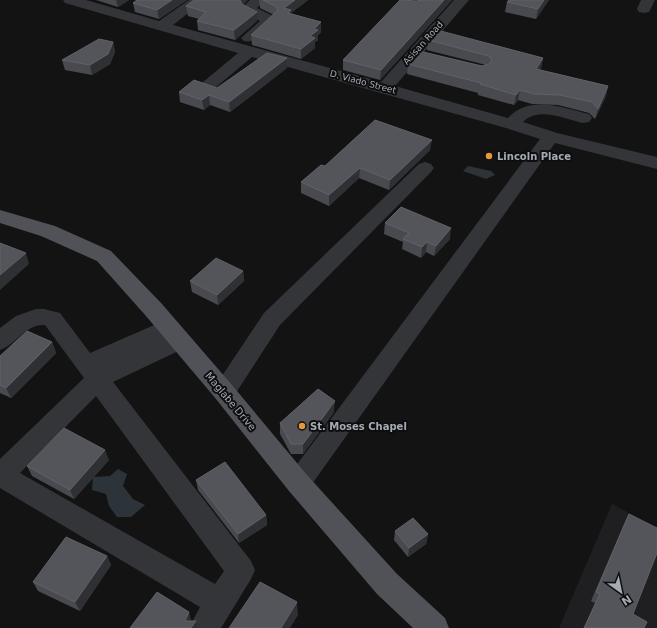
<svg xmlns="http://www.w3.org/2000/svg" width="657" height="628" font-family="'DejaVu Sans',sans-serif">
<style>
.built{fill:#1f1f21}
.water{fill:#2c3439}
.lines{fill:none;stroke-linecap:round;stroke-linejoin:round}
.minor{fill:#343539;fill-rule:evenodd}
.major{fill:#505258;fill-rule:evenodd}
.wall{fill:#494a4f}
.shaded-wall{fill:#2f3033}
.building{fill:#53555a;stroke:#606268}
.poi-dot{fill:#e79937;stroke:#0e0e0f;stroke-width:1.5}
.labels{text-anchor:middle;stroke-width:4;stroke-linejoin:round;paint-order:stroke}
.far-street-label{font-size:9px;fill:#a5abb4;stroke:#0e0e0f}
.poi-label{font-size:10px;font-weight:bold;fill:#a5abb4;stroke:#0e0e0f;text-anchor:start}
.street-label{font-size:10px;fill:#a5abb4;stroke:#0e0e0f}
</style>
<rect width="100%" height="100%" fill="#131314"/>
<polygon class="built" points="612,504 657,528 657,628 559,628"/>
<g class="water">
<polygon points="468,166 491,171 495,175 486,179 463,171"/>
<polygon points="118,469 127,474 123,486 133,499 145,505 131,517 117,517 109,506 106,494 92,490 93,477 110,476"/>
</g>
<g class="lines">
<g class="minor">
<path d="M63 0H86L159 21 189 0H205L173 25 381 82 454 0H469L395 86 508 118C530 94 563 108 589 114L592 118 589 122 583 123C565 119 538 106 523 122L557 133 657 157V169L555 143 307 491 298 494 289 491 285 483 289 475 540 139 506 128 252 57 215 88 209 90 203 88 201 85 203 82 238 53 65 3Z"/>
<path d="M250 0H265L257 8 275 17 277 20C271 30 256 44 244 41L241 38 260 21 243 12 241 9Z"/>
<polygon points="641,0 655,0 649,12 644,13 639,12 637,9"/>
<polygon points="425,162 431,164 434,168 431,172 280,325 232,399 224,402 216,399 212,392 216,385 264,313 419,164"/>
<path d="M36 309H44L60 313 90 353 168 319 176 321 179 327 176 333 172 335 179 332 187 335 190 341 187 347 113 382 251 561 255 570 251 579 221 628H189L200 607 0 488V459L84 378 45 325C25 324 17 344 0 350V328L16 316ZM96 396 224 571 215 584 20 473Z"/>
</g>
<polygon class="major" points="0,210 55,226 111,251 162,304 232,385 307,475 397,574 445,618 449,628 413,628 377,594 289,491 216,399 146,316 97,261 41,236 0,223"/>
</g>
<g class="wall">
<polygon points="96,0 129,0 118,7"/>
<polygon points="137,0 187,0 159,19 135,12 133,3"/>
<polygon points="259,0 308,0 291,13 291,14 321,32 318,35 318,40 315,42 315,48 301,59 252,45 251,35 274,15 260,8"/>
<polygon points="418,0 452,0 380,80 343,70 343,60"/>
<polygon points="509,0 549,0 536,19 505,12 507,2"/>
<polygon points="243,5 257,12 257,21 235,40 198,30 197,21 199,19 188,16 186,6"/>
<polygon points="428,40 543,58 541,68 540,70 608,86 606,96 595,119 589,113 558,105 532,104 518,100 514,105 478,95 478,93 407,74 408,64 482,66 486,65 427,50"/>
<polygon points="113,42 115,52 110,64 92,75 65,70 62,60"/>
<polygon points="287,58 287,68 230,112 210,105 204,110 180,102 179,92 217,88"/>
<polygon points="430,150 389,190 359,178 329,206 301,193 301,182 325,166"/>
<polygon points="385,223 450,239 434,256 426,252 421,258 402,249 403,242 384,234"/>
<polygon points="243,271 244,281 218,305 192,292 190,281"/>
<polygon points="52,342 56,353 11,398 0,393 0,356"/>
<polygon points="334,412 303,454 291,454 280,434 280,423"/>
<polygon points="109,460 74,499 32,476 27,466"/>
<polygon points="196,480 266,515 267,525 239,543 198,490"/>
<polygon points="629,514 633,614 644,628 584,628 595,603 591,601 624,524"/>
<polygon points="395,531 428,534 426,544 408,557 394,540"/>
<polygon points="107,556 111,565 80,611 38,591 33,582"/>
</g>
<g class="shaded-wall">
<polygon points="116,0 129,0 118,7"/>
<polygon points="172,0 187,0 159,19 157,10"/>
<polygon points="239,0 248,0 240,8"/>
<polygon points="295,0 308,0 291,13 292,20 284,8"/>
<polygon points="444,0 452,0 380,80 381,70"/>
<polygon points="544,0 549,0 536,19 538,9"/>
<polygon points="257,12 257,21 235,40 234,30"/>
<polygon points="321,22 321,32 318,35 318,40 315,42 315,48 301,59 301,49 310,36 314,29"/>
<polygon points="113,42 115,52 110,64 92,75 90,65"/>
<polygon points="287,58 287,68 230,112 229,102"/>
<polygon points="543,58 541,68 534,79 536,69"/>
<polygon points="608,86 606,96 595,119 598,109"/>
<polygon points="520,90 518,100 514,105 516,95"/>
<polygon points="209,95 210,105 204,110 202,100"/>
<polygon points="432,140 430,150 389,190 390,180"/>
<polygon points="360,168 359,178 329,206 329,195"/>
<polygon points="451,228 450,239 434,256 436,246"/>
<polygon points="427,242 426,252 421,258 422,247"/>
<polygon points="26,253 29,264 0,290 0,275"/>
<polygon points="243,271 244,281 218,305 217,295"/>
<polygon points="52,342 56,353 11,398 6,388"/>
<polygon points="335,401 334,412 303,454 303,444"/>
<polygon points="105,450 109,460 74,499 70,490"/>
<polygon points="266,515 267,525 239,543 238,534"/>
<polygon points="428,534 426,544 408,557 409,548"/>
<polygon points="107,556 111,565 80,611 75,602"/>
<polygon points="297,602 298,615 290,628 281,628"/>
<polygon points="189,612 191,620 188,628 185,621"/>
<polygon points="196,621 198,628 191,628"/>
</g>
<g class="building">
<polygon points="137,0 172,0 157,10 133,3"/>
<polygon points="194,0 240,0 242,4 257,12 234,30 197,21 206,12 186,6"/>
<polygon points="263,0 295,0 284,8 291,10 288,13 321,22 314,29 318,30 310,36 315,38 301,49 251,35 278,10 275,6"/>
<polygon points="400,0 417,1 418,0 444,0 381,70 343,60"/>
<polygon points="509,0 544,0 538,9 507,2"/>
<polygon points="437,30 543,58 536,69 608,86 598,109 592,102 560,95 534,94 520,90 516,95 480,84 481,83 408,64 419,51 482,66 489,64 492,61 489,56 428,40"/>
<polygon points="99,39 113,42 108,54 90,65 62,60"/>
<polygon points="267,53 287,58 229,102 209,95 202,100 179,92 194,80 217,88"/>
<polygon points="375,120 432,140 390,180 360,168 329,195 301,182 321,165 325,166"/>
<polygon points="401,207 451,228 436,246 427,242 422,247 403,239 409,233 385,223"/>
<polygon points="0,243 26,253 0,275"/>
<polygon points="216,258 243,271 217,295 190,281"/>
<polygon points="27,331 52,342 6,388 0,385 0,356"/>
<polygon points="318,389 335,401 303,444 291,444 280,423"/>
<polygon points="64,428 105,450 70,490 27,466"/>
<polygon points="225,462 266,515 238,534 196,480"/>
<polygon points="629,514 657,528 657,553 633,614 647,622 644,628 584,628 600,594 596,592"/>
<polygon points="413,518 428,534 409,548 395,531"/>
<polygon points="66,537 107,556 75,602 33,582"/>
<polygon points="260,582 297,602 281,628 229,628"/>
<polygon points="157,592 189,612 185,621 196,621 191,628 130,628"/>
</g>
<g class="poi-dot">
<circle cx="489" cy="156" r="4"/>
<circle cx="302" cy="426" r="4"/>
</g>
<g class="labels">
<g class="far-street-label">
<text transform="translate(423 43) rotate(-48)" y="3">Asisan Road</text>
<text transform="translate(363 82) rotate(15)" y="3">D. Viado Street</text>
</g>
<g class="poi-label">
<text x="497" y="160">Lincoln Place</text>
<text x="310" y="430">St. Moses Chapel</text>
</g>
<g class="street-label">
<text transform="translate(231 401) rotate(50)" y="4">Maglabe Drive</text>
</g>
</g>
<g transform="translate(621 592) rotate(147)" stroke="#0e0e0f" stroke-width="3" paint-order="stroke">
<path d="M0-3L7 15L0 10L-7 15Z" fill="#a5abb4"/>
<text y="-6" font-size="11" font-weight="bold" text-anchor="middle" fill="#a5abb4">N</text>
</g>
</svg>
